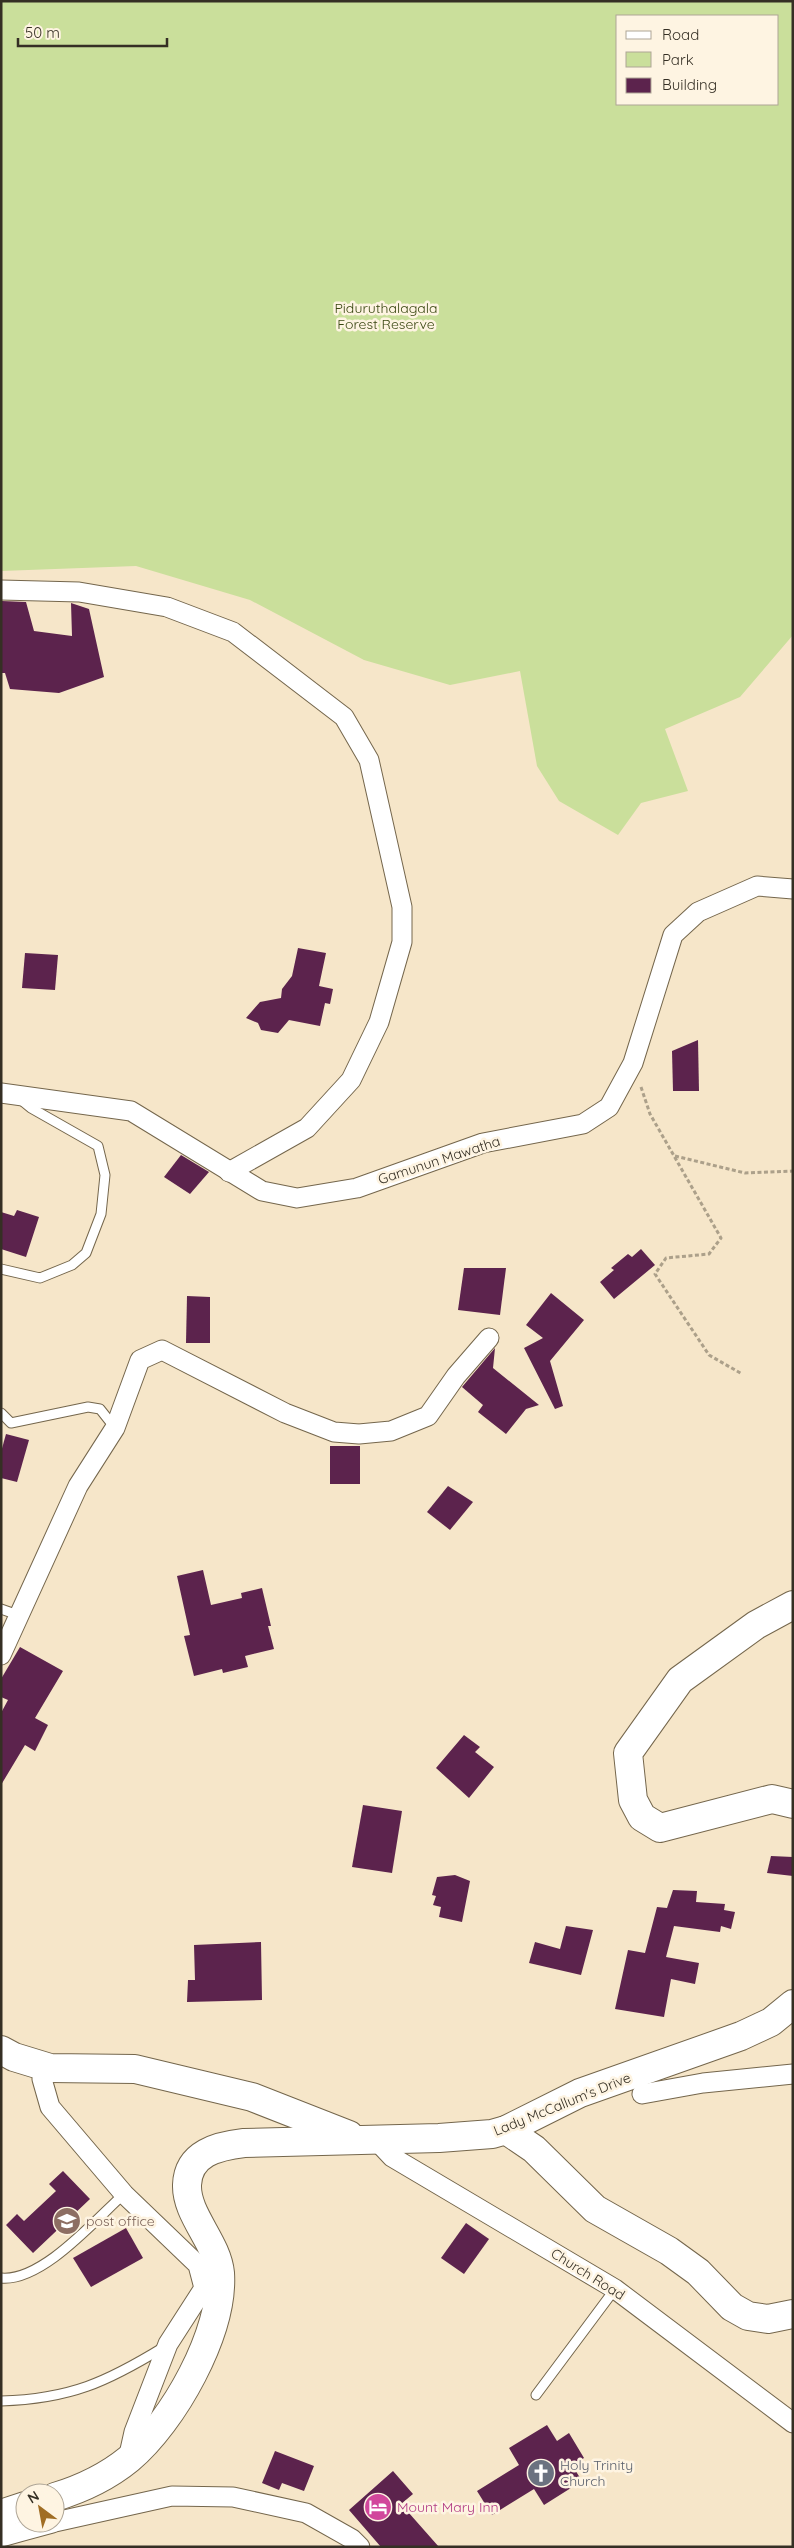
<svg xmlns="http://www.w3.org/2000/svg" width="794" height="2548" font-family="Quicksand,sans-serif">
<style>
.green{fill:#cadf9b;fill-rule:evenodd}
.building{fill:#5c234d}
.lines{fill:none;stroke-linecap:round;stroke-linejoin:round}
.service-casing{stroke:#74664c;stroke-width:11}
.minor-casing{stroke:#74664c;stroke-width:21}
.primary-casing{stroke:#74664c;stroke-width:30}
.path{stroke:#aca08a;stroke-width:3;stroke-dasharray:4 2.5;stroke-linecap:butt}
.service{stroke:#fff;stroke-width:9}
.minor{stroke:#fff;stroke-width:19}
.primary{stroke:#fff;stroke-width:28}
.labels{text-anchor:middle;stroke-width:5;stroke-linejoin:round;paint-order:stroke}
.park-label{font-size:14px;fill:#384610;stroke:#fef4e2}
.street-label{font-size:14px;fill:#352f24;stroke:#fef4e2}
.education-label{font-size:14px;fill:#785e54;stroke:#fef4e2;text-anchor:start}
.worship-label{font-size:14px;fill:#5b616d;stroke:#fef4e2;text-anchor:start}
.hotel-label{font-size:14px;fill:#b23c85;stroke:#fef4e2;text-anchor:start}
</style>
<rect width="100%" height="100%" fill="#f6e6c9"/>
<path class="green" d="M1 1H793V635L740 697 665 729 688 791 641 803 618 835 559 801 537 766 520 671 450 685 364 660 250 600 136 566 1 571ZM618 16H778V104H618Z"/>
<g class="building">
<polygon points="2,601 26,602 34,631 72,636 71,603 89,609 104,677 59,693 10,689 5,673 1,673"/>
<polygon points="298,948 326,953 319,986 333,989 330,1004 325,1003 320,1026 289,1020 278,1033 261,1030 258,1023 246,1018 260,1002 281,998 282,989 292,976"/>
<polygon points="25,953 58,955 55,990 22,988"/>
<polygon points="698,1040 699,1091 673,1091 672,1051"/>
<polygon points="181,1155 209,1172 190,1194 164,1177"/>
<polygon points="17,1210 39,1217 26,1257 1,1249 1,1212 14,1216"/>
<polygon points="641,1249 655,1265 614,1299 600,1282 614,1270 611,1268 628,1254 632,1257"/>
<polygon points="464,1268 506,1268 500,1315 458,1310"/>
<polygon points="551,1293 584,1320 550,1361 563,1406 555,1409 524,1348 543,1338 526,1325"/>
<polygon points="187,1296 210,1297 210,1343 186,1343"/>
<polygon points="495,1348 493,1368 539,1405 526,1409 506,1434 478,1412 483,1405 462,1387"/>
<polygon points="6,1434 29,1440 17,1482 1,1478 1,1452"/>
<rect x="330" y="1446" width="30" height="38"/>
<polygon points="448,1486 473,1502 450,1530 427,1512"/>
<polygon points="203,1570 211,1605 242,1598 241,1593 262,1588 271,1626 268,1626 274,1649 245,1656 248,1667 223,1673 222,1669 194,1676 184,1636 190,1635 177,1576"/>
<polygon points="20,1647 63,1671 35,1718 48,1725 35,1751 25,1745 1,1785 1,1713 8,1700 1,1697 1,1679"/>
<polygon points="464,1735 480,1747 475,1752 494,1767 469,1798 436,1768"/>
<polygon points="363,1805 402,1811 392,1873 352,1867"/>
<polygon points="771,1856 793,1857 793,1876 767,1873"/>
<polygon points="455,1875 470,1881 462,1922 439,1917 441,1907 433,1905 436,1896 432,1895 437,1877"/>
<polygon points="673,1890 697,1891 696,1902 725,1904 724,1910 735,1912 731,1929 721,1926 720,1932 674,1926 666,1957 699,1963 695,1984 671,1979 664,2017 615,2009 628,1950 645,1953 657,1907 667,1908"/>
<polygon points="566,1926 593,1930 581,1975 529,1963 535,1942 560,1949"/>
<polygon points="261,1942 262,2000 187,2002 188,1980 195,1980 194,1945"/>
<polygon points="63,2171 90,2199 33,2253 6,2225 17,2214 24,2221 56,2191 49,2184"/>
<polygon points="466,2223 489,2239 464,2274 441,2258"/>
<polygon points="126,2228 143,2258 91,2287 73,2258"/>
<polygon points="547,2425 557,2441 569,2433 584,2458 572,2465 582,2481 544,2505 534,2489 492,2515 477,2491 519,2465 509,2448"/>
<polygon points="275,2451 314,2466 304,2491 282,2483 279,2490 262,2483"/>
<polygon points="393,2471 413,2494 401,2504 439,2547 381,2547 349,2510"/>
</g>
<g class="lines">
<g class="service-casing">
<g id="service">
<polyline points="1,1269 40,1278 72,1265 86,1253 101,1214 105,1175 98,1146 31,1108 20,1099"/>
<polyline points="1,1413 11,1423 88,1407 100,1409 115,1428"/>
<polyline points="1,1609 18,1615"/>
<path d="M1 2278C42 2282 95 2220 124 2194"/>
<polyline points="536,2395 615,2289"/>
<path d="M1 2401C70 2399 107 2382 164 2347"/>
</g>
</g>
<g class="minor-casing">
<g id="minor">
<polyline points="1,590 79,592 167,607 233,632 344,717 369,760 402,907 402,942 379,1022 351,1080 307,1128 229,1172"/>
<polyline points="1,1093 131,1111 262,1191 297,1198 357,1188 483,1143 583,1124 609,1107 633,1063 673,935 698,912 757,886 793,889"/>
<polyline points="1,1655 78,1486 115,1428 140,1360 162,1350 285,1413 334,1432 359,1434 391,1431 428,1416 456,1376 489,1338"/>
<polyline points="50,2068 42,2079 50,2107 124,2194 198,2265 204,2288 168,2344 134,2432 128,2459"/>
<polyline points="642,2094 703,2083 793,2074"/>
<polyline points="376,2140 392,2157 615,2289 793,2423"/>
<polyline points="55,2522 172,2496 233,2497 306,2513 352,2539 360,2547"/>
<polyline points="1,2537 52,2523"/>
</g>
</g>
<g class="primary-casing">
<g id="primary">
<polyline points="793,1605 756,1625 680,1680 628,1753 633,1800 642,1817 660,1828 772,1799 793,1804"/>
<polyline points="1,2050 14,2057 50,2068 135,2069 252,2097 349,2135"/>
<polyline points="506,2130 534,2149 595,2209 669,2251 698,2272 732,2307 748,2316 768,2319 793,2314"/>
<path d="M55 2497C81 2489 107 2477 129 2459 173 2422 224 2332 220 2273 217 2242 186 2215 187 2185 188 2153 218 2146 244 2143L439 2138 492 2134 506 2130 580 2093 741 2036 771 2022 793 2004"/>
<polyline points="1,2514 25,2506"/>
</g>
</g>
<g class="path">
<polyline points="641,1087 650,1114 721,1238 709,1254 666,1258 655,1274 709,1355 742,1374"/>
<polyline points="675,1156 745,1173 793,1171"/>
</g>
<use href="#service" class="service"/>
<use href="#minor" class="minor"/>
<use href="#primary" class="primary"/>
</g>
<defs>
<g id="school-disc" transform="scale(1.4375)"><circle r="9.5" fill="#8d6e63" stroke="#fef4e2"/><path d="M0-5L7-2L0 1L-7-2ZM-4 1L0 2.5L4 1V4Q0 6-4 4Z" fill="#fff"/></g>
<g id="church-disc" transform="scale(1.4375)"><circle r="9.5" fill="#6b7280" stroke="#fef4e2"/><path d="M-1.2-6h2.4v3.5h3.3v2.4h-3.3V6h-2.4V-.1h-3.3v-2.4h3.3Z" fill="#fff"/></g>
<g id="hotel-disc" transform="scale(1.4375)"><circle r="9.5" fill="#d1479c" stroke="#fef4e2"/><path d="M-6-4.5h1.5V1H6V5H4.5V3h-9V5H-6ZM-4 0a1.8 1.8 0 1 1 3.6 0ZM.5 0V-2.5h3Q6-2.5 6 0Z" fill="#fff"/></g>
</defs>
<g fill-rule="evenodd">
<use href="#school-disc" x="67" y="2221"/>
<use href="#church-disc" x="541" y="2473"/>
<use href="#hotel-disc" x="378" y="2507"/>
</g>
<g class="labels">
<g class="park-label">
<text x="386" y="313">Piduruthalagala<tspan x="386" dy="16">Forest Reserve</tspan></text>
</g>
<g class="street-label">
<text transform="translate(439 1160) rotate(-18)" y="5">Gamunun Mawatha</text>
<text transform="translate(562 2104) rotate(-22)" y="5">Lady McCallum's Drive</text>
<text transform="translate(588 2274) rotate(32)" y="5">Church Road</text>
</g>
<g class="education-label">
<text x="86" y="2226">post office</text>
</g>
<g class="worship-label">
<text x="560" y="2470">Holy Trinity<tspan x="560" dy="16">Church</tspan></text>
</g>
<g class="hotel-label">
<text x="397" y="2512">Mount Mary Inn</text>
</g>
</g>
<rect width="794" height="2548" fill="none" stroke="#352f24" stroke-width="5"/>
<rect x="616" y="15" width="162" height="90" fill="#fef4e2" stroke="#aea596"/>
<rect x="626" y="31" width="25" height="8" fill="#ffffff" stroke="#aea596"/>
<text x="662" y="40" font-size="15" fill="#352f24">Road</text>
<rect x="626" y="52" width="25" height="15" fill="#cadf9b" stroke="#aea596"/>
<text x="662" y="65" font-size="15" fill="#352f24">Park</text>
<rect x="626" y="78" width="25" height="15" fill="#5c234d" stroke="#aea596"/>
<text x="662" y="90" font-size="15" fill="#352f24">Building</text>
<g transform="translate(40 2508) rotate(328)"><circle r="24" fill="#fef4e2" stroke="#aea596"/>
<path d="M0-4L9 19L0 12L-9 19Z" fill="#a06d24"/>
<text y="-8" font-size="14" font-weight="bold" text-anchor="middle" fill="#352f24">N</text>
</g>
<path d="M18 38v8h149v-8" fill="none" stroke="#352f24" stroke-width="2.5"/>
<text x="25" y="38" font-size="15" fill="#352f24" stroke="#fef4e2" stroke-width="4" paint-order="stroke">50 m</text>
</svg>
